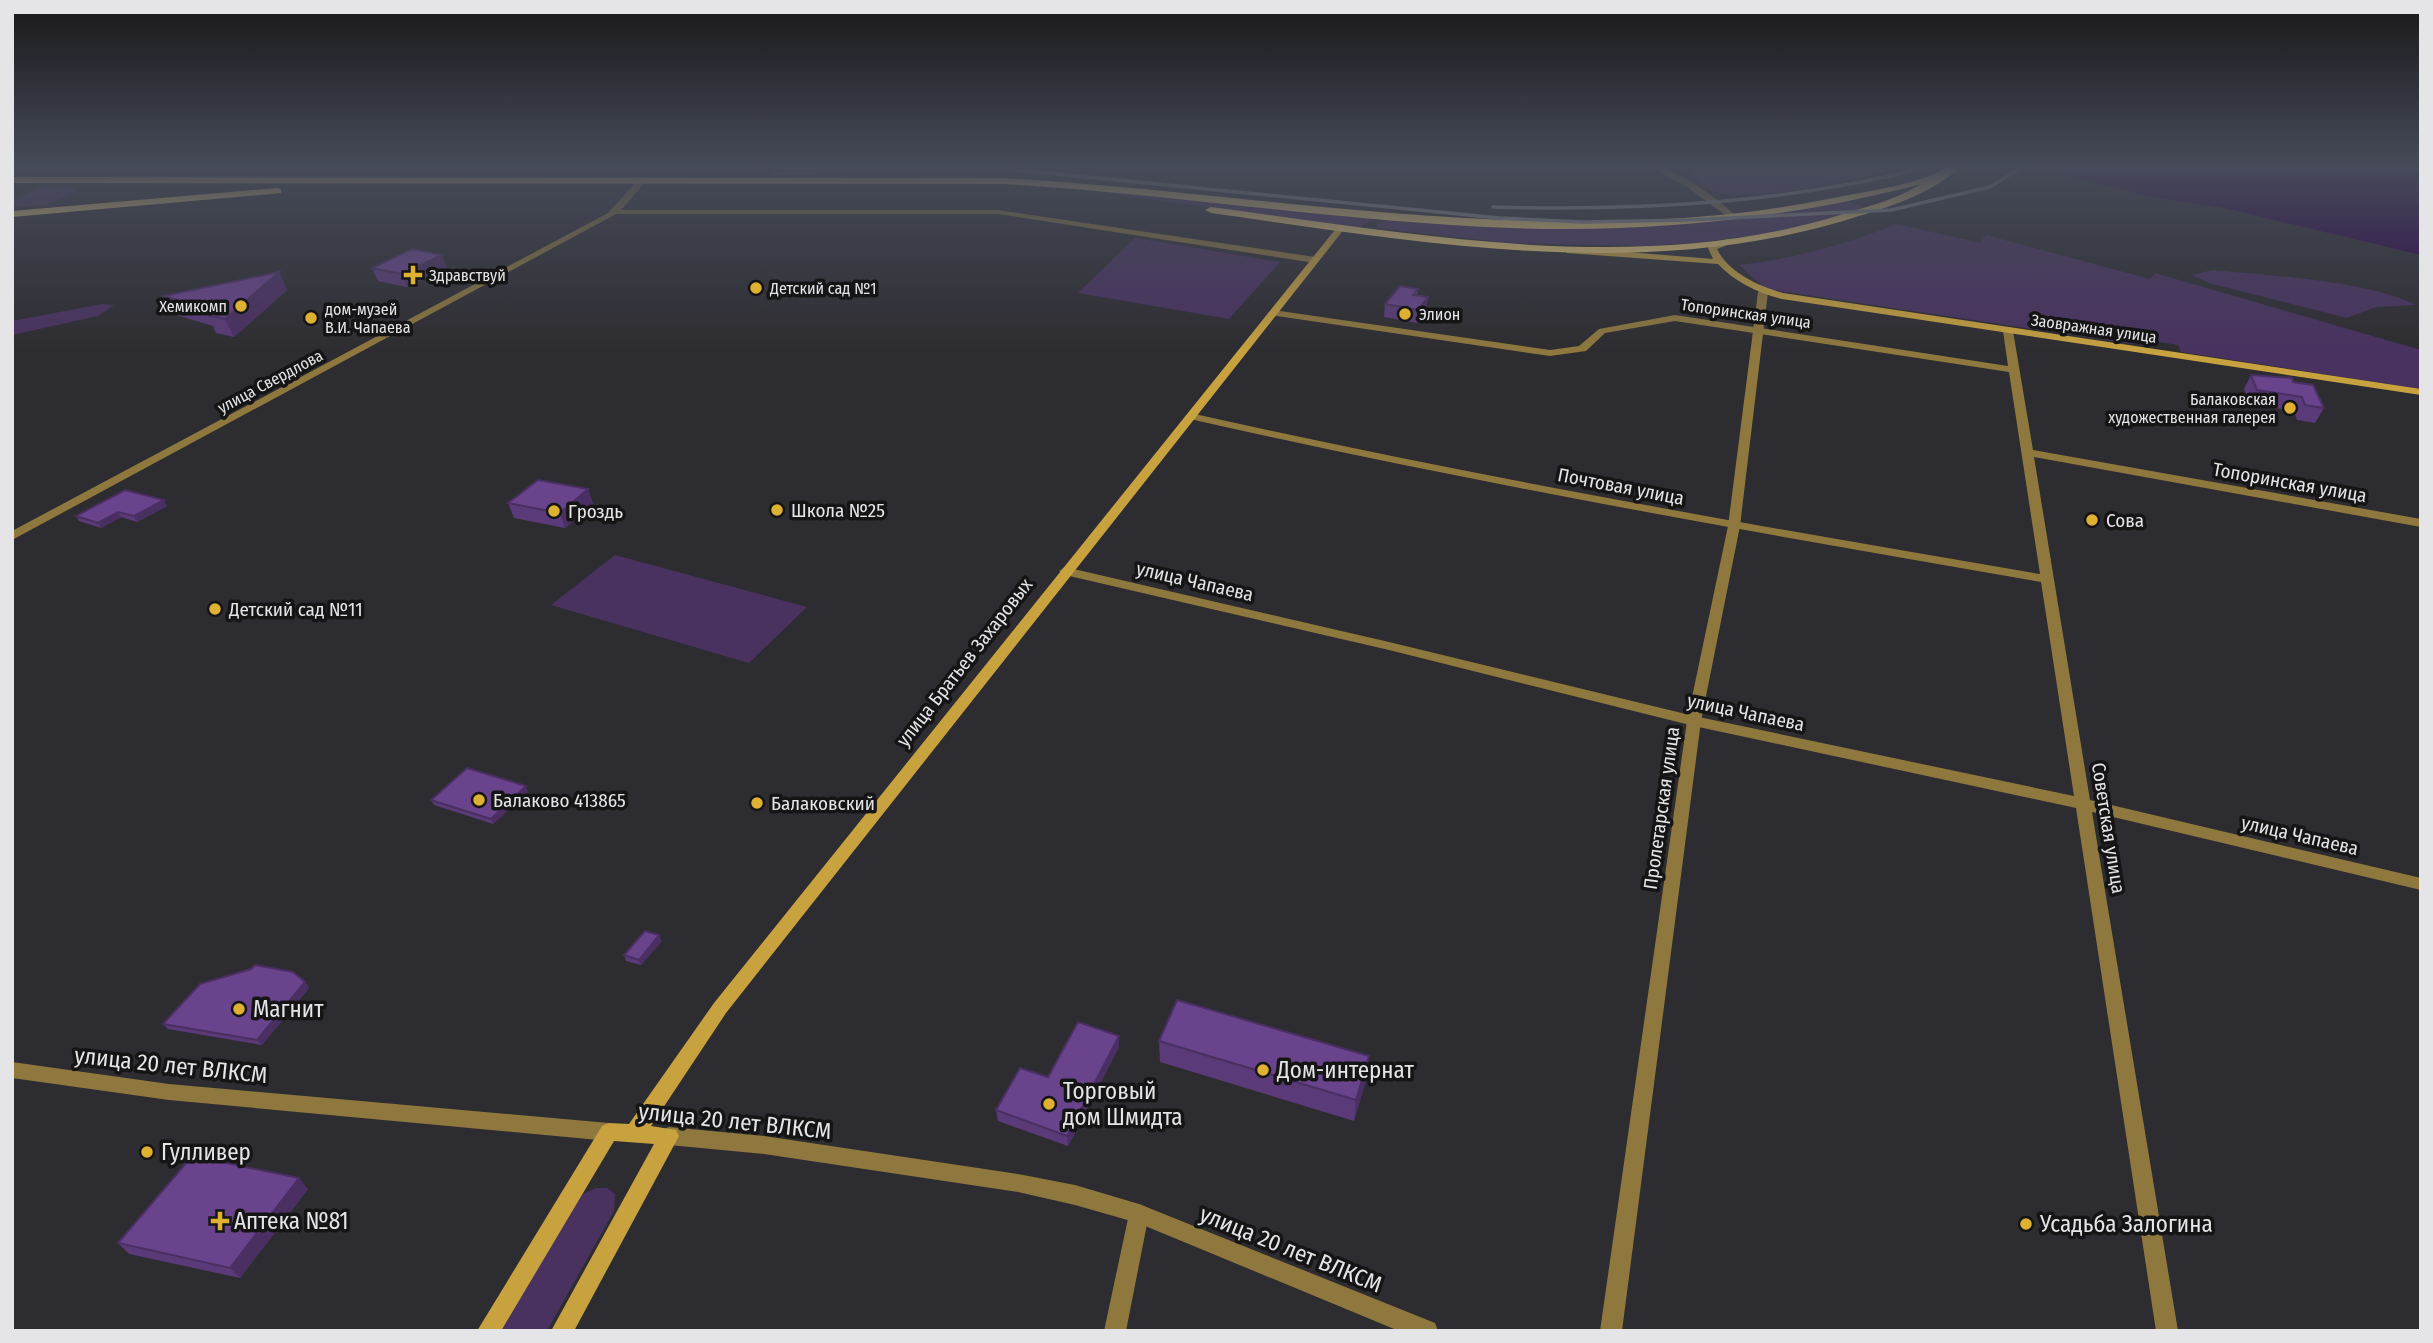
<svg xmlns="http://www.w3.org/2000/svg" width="2433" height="1343" font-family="'Fira Sans Condensed',sans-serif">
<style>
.green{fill:#493260}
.water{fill:#2b0047}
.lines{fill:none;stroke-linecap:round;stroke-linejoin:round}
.minor{fill:#8f783e;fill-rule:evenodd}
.tertiary{fill:#8f783e;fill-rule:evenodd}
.secondary{fill:#c8a23f;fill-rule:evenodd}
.trunk{fill:#f8d476;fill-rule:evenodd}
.rail{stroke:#908f92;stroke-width:3.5}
.wall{fill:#5a3a78}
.shaded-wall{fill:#4a2f62}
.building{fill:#69438c;stroke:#4a2f62;stroke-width:2}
.poi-dot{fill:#deb133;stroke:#151516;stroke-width:2.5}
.labels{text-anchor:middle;stroke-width:7;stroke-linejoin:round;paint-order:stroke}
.far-poi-label{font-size:16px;fill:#e5e4e7;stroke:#151516;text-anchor:start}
.far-street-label{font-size:16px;fill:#e5e4e7;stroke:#151516}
.street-label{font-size:19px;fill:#e5e4e7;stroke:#151516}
.poi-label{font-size:19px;fill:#e5e4e7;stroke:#151516;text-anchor:start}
.near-poi-label{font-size:23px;fill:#e5e4e7;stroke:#151516;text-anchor:start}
.near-street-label{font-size:23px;fill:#e5e4e7;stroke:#151516}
</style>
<rect width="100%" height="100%" fill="#2d2c30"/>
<g class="green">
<path d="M1746 165H1872L1887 172C1840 181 1767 200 1720 193 1708 191 1697 181 1689 172 1706 167 1728 173 1747 172L1748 167Z"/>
<polygon points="66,185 77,188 75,192 45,205 12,207 12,201 43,186"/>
<polygon points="1110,190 1378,216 1359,228 1105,193"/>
<path d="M1838 201 1856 203 1863 207 1860 211 1789 230 1693 243 1643 246 1511 243 1377 228V223L1389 220C1549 234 1681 232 1838 201Z"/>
<path d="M1897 224 1980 243 1986 235 2150 279 2155 273 2421 350V389L2181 352 2178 345 2134 338 2133 344 1766 289 1739 265C1796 258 1845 245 1897 224Z"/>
<polygon points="1135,238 1280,262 1229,319 1078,293"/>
<path d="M2213 270C2271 276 2365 280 2416 305L2376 307 2347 318 2209 283 2192 275Z"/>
<polygon points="102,304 114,305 98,316 12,335 12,321"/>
<polygon points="615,555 807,607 749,663 551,605"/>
<polygon points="596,1188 607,1188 615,1194 614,1211 547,1331 498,1331 574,1204 583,1194"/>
</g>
<polygon class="water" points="2051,165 2421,165 2421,255 2224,208 2152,197 2043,170"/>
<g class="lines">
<g class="minor">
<path d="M1273 310 1550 350 1579 346 1599 329 1675 315 2008 366 2003 331 2008 328 2013 331 2033 450 2421 519V527L2034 457 2090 800 2421 878V890L2092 812 2178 1331H2156L2076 808 1694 726 1389 650 1065 575 1059 571 1065 567 1389 642 1694 716 2074 796 2041 582C1757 533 1472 483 1190 419L1185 416 1190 413C1471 476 1756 526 2040 574L2009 372 1675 321 1605 333 1586 351 1550 356 1270 315 1268 313Z"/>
<polygon points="1139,1204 1146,1207 1149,1214 1126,1331 1104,1331 1129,1214 1132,1207"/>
</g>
<g class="tertiary">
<path d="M1647 165C1673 165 1716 197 1735 215L1728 217 1687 187Z"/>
<polygon points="640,178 647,180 621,210 998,210 1315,257 1319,260 1315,263 998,214 616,214 12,540 12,531 608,213"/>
<polygon points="1763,289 1768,292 1740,526 1701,721 1622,1331 1600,1331 1687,721 1728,526 1758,292"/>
<polygon points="12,1062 169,1084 609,1123 616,1126 619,1132 616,1138 609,1141 169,1100 12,1078"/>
<polygon points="669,1127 764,1136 1018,1174 1075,1185 1139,1204 1435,1323 1438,1331 1399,1331 1138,1223 1075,1205 1018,1192 764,1154 669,1145 662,1142 659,1136 662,1130"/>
</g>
<g class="secondary">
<polygon points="1338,226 1345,228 726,1013 651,1126 676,1130 679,1136 574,1331 551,1331 654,1144 614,1141 501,1331 477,1331 602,1126 609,1123 629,1124 714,1003"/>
<path d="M1727 239 1730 240V244L1717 249C1728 272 1758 286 1783 293L2421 389V395L1782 299C1758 293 1735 282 1718 264L1567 253 1563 250 1567 247 1713 259 1708 248 1709 246Z"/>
</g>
<g class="trunk">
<path d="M1950 165H1963C1934 192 1896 205 1859 216 1649 284 1424 243 1211 213L1205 210 1211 207C1414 234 1643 278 1843 214 1870 206 1897 199 1921 184 1788 219 1650 233 1511 228 1342 222 1173 194 1004 184L12 183V177L1004 178C1280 194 1558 254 1833 198 1871 190 1918 186 1950 165Z"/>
<polygon points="277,188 281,189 281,193 12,217 12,211"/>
</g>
<g class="rail">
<polyline points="967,165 1499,218 1583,222 1689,220 1891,210 1990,187 2025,165"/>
<path d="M1493 207C1644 211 1790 203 1936 165"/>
</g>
</g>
<g class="wall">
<polygon points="819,165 820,169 816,175 772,175 771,171"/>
<polygon points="372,268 447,268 407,287 378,281"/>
<polygon points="279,272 287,290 234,337 216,333 213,326 173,314 164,296"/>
<polygon points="1418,289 1417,296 1428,297 1426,311 1417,323 1384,317 1385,304"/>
<polygon points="2251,375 2293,382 2324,408 2315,423 2297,420 2294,411 2249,404 2244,389"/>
<polygon points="588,489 593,504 565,528 514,518 508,503"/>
<polygon points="167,506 137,522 121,517 101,528 79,521 76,516"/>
<polygon points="528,792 493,824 434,805 431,800"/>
<polygon points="662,941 641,965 626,961 624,955"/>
<polygon points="305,982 309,988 262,1045 168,1029 163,1024"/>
<polygon points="1119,1036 1119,1047 1068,1146 998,1121 996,1110 1048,1077"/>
<polygon points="1159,1041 1367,1077 1354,1121 1160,1062"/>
<polygon points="308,1189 240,1278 129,1254 118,1243"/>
</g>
<g class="shaded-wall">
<polygon points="442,255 447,268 407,287 402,274"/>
<polygon points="279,272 287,290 234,337 225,319"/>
<polygon points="1428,297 1426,311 1417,323 1418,310"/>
<polygon points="588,489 593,504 565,528 560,513"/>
<polygon points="164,500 167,506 137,522 134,516"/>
<polygon points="118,512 121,517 101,528 98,523"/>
<polygon points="526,786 528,792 493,824 491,819"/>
<polygon points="659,935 662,941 641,965 639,960"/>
<polygon points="305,982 309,988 262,1045 257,1040"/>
<polygon points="1119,1036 1119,1047 1068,1146 1067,1136"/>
<polygon points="1369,1056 1367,1077 1354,1121 1356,1100"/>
<polygon points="299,1178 308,1189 240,1278 230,1268"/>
</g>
<g class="building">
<polygon points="790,165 819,165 816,171 771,171"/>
<polygon points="412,249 442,255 402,274 372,268"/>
<polygon points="279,272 225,319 207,315 212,311 164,296"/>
<polygon points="1400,286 1418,289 1413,295 1428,297 1418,310 1385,304"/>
<polygon points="2251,375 2292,378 2293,382 2313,385 2324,408 2305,405 2302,397 2257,390"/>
<polygon points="538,480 588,489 560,513 508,503"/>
<polygon points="125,490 164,500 134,516 118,512 98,523 76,516"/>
<polygon points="467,768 526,786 491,819 431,800"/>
<polygon points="645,931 659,935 639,960 624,955"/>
<polygon points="255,965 293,972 305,982 257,1040 163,1024 200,984 251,969"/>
<polygon points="1177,1000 1369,1056 1356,1100 1159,1041"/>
<polygon points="1078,1022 1119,1036 1067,1136 996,1110 1020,1068 1048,1077"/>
<polygon points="192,1156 299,1178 230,1268 118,1243"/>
</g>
<linearGradient id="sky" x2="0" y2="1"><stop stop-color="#19181a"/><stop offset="0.47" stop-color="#464b59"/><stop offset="1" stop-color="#464b59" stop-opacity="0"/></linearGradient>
<rect width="2433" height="353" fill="url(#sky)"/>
<g class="poi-dot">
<path d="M409.5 264.5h7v7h7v7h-7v7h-7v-7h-7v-7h7z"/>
<circle cx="756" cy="288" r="7"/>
<circle cx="241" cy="306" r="7"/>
<circle cx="1405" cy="314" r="7"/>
<circle cx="311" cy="318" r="7"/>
<circle cx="2290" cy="408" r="7"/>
<circle cx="777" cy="510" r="7"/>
<circle cx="554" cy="511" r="7"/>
<circle cx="2092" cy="520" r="7"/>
<circle cx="215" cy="609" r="7"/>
<circle cx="479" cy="800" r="7"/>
<circle cx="757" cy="803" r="7"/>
<circle cx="239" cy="1009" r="7"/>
<circle cx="1263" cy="1070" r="7"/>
<circle cx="1049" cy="1104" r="7"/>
<circle cx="147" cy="1152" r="7"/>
<path d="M216.5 1210.5h7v7h7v7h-7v7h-7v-7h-7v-7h7z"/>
<circle cx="2026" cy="1224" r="7"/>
</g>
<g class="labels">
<g class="far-poi-label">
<text x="429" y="281">Здравствуй</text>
<text x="770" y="294">Детский сад №1</text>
<text x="227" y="312" text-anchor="end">Хемикомп</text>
<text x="325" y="315">дом-музей<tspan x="325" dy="18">В.И. Чапаева</tspan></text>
<text x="1419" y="320">Элион</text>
<text x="2276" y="405" text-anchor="end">Балаковская<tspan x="2276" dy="18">художественная галерея</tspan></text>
</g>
<g class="far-street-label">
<text transform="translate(1746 313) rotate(8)" y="6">Топоринская улица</text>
<text transform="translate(2094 328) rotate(8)" y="6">Заовражная улица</text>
<text transform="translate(270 381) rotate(-28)" y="6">улица Свердлова</text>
</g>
<g class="street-label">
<text transform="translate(2290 482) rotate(10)" y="7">Топоринская улица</text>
<text transform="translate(1621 486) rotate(11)" y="7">Почтовая улица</text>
<text transform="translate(1195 581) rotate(13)" y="7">улица Чапаева</text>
<text transform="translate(964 662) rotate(-52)" y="7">улица Братьев Захаровых</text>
<text transform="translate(1746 712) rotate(12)" y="7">улица Чапаева</text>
<text transform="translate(1661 808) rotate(-82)" y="7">Пролетарская улица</text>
<text transform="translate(2109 828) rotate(81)" y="7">Советская улица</text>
<text transform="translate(2300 835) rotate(13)" y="7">улица Чапаева</text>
</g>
<g class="poi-label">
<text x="791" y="517">Школа №25</text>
<text x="568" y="518">Гроздь</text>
<text x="2106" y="527">Сова</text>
<text x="229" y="616">Детский сад №11</text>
<text x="493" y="807">Балаково 413865</text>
<text x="771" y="810">Балаковский</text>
</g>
<g class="near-poi-label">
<text x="253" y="1017">Магнит</text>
<text x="1277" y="1078">Дом-интернат</text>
<text x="1063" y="1099">Торговый<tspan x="1063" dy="26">дом Шмидта</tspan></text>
<text x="161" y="1160">Гулливер</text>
<text x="234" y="1229">Аптека №81</text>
<text x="2040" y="1232">Усадьба Залогина</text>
</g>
<g class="near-street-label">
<text transform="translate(171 1065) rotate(6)" y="8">улица 20 лет ВЛКСМ</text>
<text transform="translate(735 1121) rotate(6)" y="8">улица 20 лет ВЛКСМ</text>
<text transform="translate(1291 1249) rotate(22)" y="8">улица 20 лет ВЛКСМ</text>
</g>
</g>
<rect width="2433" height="1343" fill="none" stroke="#e5e4e7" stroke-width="28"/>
</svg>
